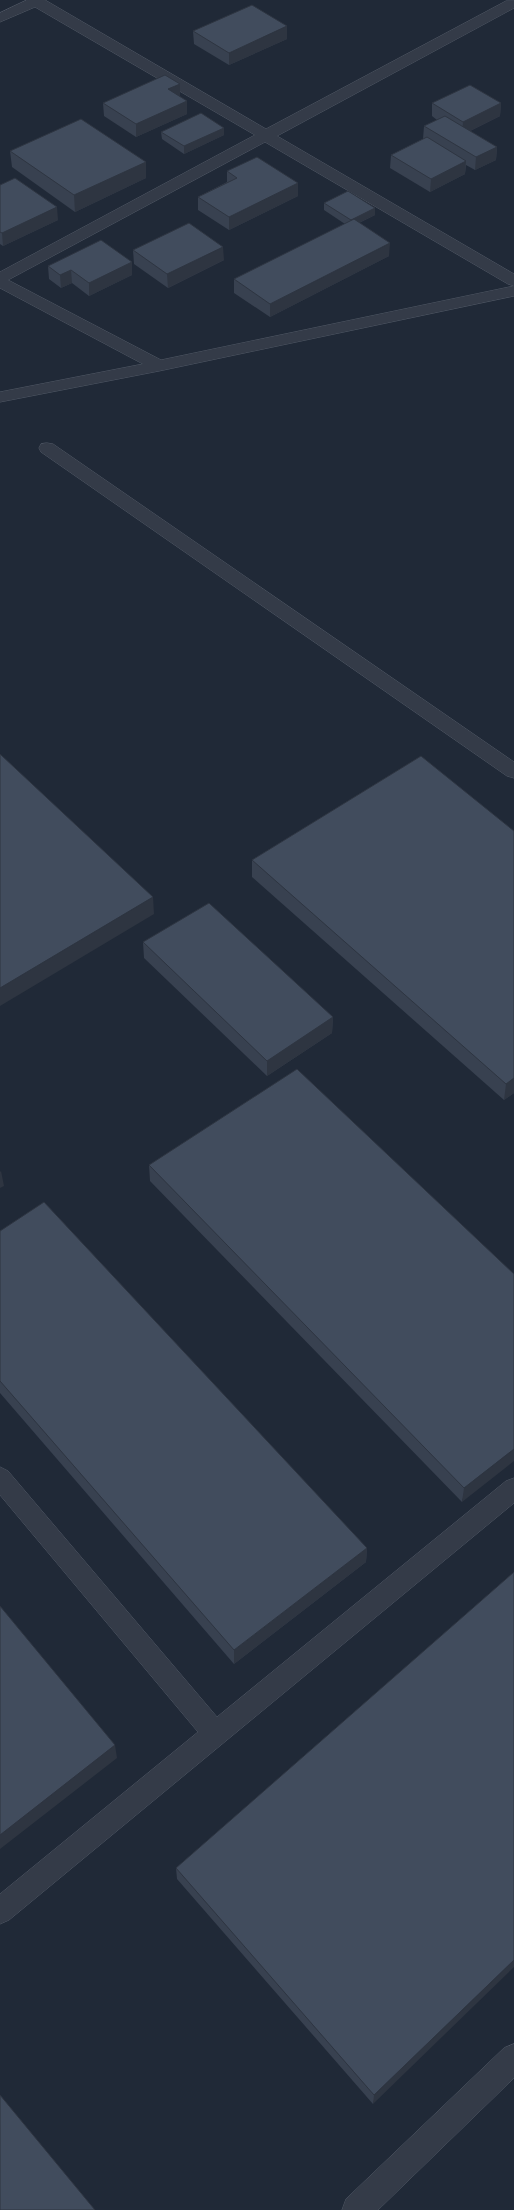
<svg xmlns="http://www.w3.org/2000/svg" width="514" height="2210" font-family="Lato,sans-serif">
<style>
.lines{fill:none;stroke-linecap:round;stroke-linejoin:round}
.service-casing{stroke:#515966;stroke-width:1}
.minor-casing{stroke:#515966;stroke-width:1}
.service{fill:#343b48;fill-rule:evenodd}
.minor{fill:#343b48;fill-rule:evenodd}
.wall{fill:#384150}
.shaded-wall{fill:#2e3541}
.building{fill:#414c5d;stroke:#2e3541}
</style>
<rect width="100%" height="100%" fill="#202937"/>
<g class="lines">
<g class="service-casing">
<g id="service">
<polygon points="47,443 53,444 514,762 514,778 507,776 41,452 39,448 41,444"/>
<polygon points="0,1467 8,1471 217,1717 506,1481 514,1478 514,1503 9,1920 0,1924 0,1894 198,1732 0,1495"/>
</g>
</g>
<g class="minor-casing">
<g id="minor">
<polygon points="27,0 45,0 266,129 506,1 514,1 514,8 277,136 514,274 514,286 508,284 265,142 8,280 161,360 514,286 514,296 159,371 0,402 0,392 143,364 0,288 0,272 255,135 35,7 0,22 0,13"/>
<polygon points="514,2044 514,2078 378,2210 342,2210 346,2199 504,2048"/>
</g>
</g>
<use href="#service" class="service"/>
<use href="#minor" class="minor"/>
</g>
<g class="wall">
<polygon points="193,31 287,39 229,65 194,44"/>
<polygon points="180,97 187,101 187,114 136,137 104,116 103,103"/>
<polygon points="432,103 501,103 500,116 470,131 497,147 496,160 475,170 466,165 465,174 430,192 390,168 391,155 423,139 424,126 437,120 432,116"/>
<polygon points="224,128 224,135 184,154 162,139 161,132"/>
<polygon points="10,151 146,162 146,178 75,212 12,167"/>
<polygon points="227,171 298,183 298,196 229,230 198,210 198,197 227,182"/>
<polygon points="0,185 58,220 3,246 0,244"/>
<polygon points="324,203 375,208 375,215 359,223 389,256 270,317 234,293 234,279 345,224 324,210"/>
<polygon points="133,250 224,260 168,288 134,264"/>
<polygon points="132,262 132,275 89,296 72,283 61,288 49,279 48,266"/>
<polygon points="421,756 514,1093 504,1100 252,877 252,860"/>
<polygon points="143,942 333,1017 332,1033 267,1076 144,958"/>
<polygon points="149,1165 514,1274 462,1502 150,1181"/>
<polygon points="0,1231 367,1548 366,1562 234,1664 0,1393"/>
<polygon points="514,1572 373,2104 177,1879 176,1868"/>
</g>
<g class="shaded-wall">
<polygon points="287,26 287,39 229,65 229,53"/>
<polygon points="180,84 180,97 168,89"/>
<polygon points="187,101 187,114 136,137 136,124"/>
<polygon points="501,103 500,116 462,135 463,122"/>
<polygon points="224,128 224,135 184,154 184,146"/>
<polygon points="497,147 496,160 475,170 476,157"/>
<polygon points="466,161 465,174 430,192 431,179"/>
<polygon points="146,162 146,178 75,212 74,195"/>
<polygon points="298,183 298,196 229,230 229,217"/>
<polygon points="57,207 58,220 3,246 2,233"/>
<polygon points="375,208 375,215 350,227 351,220"/>
<polygon points="390,243 389,256 270,317 270,304"/>
<polygon points="223,247 224,260 168,288 167,274"/>
<polygon points="132,262 132,275 89,296 89,283"/>
<polygon points="71,270 72,283 61,288 60,275"/>
<polygon points="153,897 154,914 0,1006 0,988"/>
<polygon points="333,1017 332,1033 267,1076 267,1061"/>
<polygon points="514,1078 514,1093 504,1100 506,1084"/>
<polygon points="1,1171 4,1186 0,1188 0,1172"/>
<polygon points="514,1449 514,1461 462,1502 464,1488"/>
<polygon points="367,1548 366,1562 234,1664 234,1650"/>
<polygon points="115,1745 117,1758 0,1849 0,1835"/>
<polygon points="514,1960 514,1967 373,2104 374,2095"/>
</g>
<g class="building">
<polygon points="252,5 287,26 229,53 193,31"/>
<polygon points="165,75 180,84 168,89 187,101 136,124 103,103"/>
<polygon points="470,85 501,103 463,122 432,103"/>
<polygon points="201,113 224,128 184,146 161,132"/>
<polygon points="445,116 497,147 476,157 424,126"/>
<polygon points="81,119 146,162 74,195 10,151"/>
<polygon points="427,137 466,161 431,179 391,155"/>
<polygon points="257,157 298,183 229,217 198,197 237,178 227,171"/>
<polygon points="15,178 57,207 2,233 0,232 0,185"/>
<polygon points="348,191 375,208 351,220 324,203"/>
<polygon points="354,219 390,243 270,304 234,279"/>
<polygon points="189,223 223,247 167,274 133,250"/>
<polygon points="101,240 132,262 89,283 71,270 60,275 48,266"/>
<polygon points="0,754 153,897 0,988"/>
<polygon points="421,756 514,831 514,1078 506,1084 252,860"/>
<polygon points="209,903 333,1017 267,1061 143,942"/>
<polygon points="297,1069 514,1274 514,1449 464,1488 149,1165"/>
<polygon points="44,1202 367,1548 234,1650 0,1381 0,1231"/>
<polygon points="514,1572 514,1960 374,2095 176,1868"/>
<polygon points="0,1606 115,1745 0,1835"/>
<polygon points="0,2095 95,2210 0,2210"/>
</g>
</svg>
